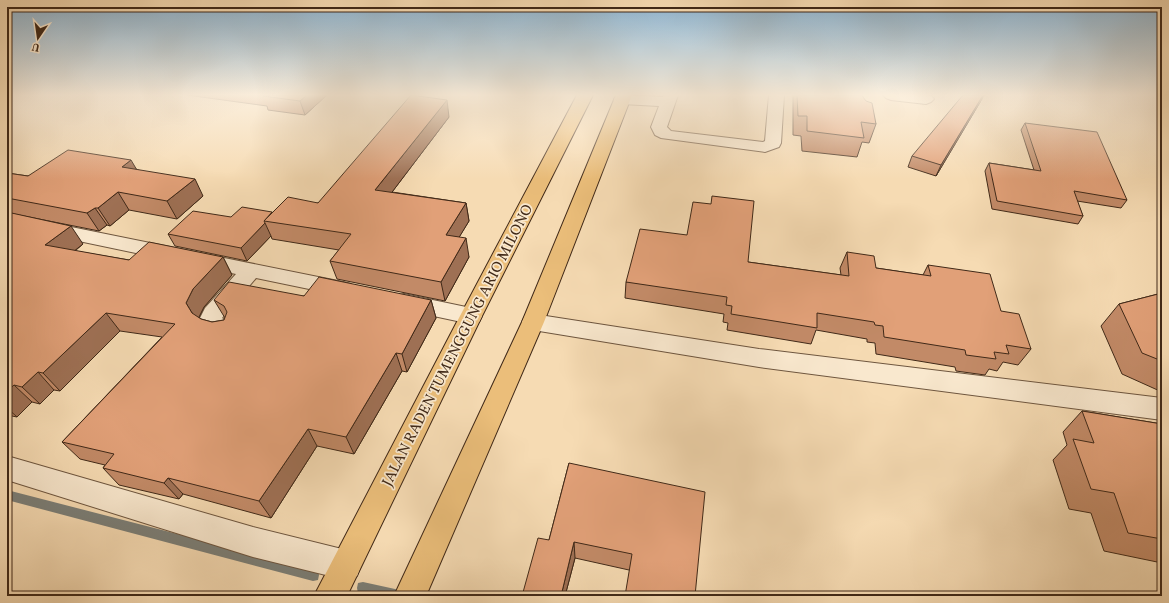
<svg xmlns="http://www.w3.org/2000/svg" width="1169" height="603" font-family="Vollkorn,serif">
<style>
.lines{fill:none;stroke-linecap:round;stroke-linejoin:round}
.stream{fill:#7b7f78;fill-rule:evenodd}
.street-casing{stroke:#6e563f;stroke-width:2}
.highway-casing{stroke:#402918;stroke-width:2}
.street{fill:#f9e8ce;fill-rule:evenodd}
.highway{fill:#ebbe7a;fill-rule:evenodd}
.wall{fill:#c28a67;stroke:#402918}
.shaded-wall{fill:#9e7054;stroke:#402918}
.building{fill:#e1a078;stroke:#402918}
.labels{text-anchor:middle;stroke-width:3.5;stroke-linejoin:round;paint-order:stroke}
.street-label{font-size:15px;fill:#402918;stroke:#f9e8ce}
</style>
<rect width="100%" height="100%" fill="#f6dbb3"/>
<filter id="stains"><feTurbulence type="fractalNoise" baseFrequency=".005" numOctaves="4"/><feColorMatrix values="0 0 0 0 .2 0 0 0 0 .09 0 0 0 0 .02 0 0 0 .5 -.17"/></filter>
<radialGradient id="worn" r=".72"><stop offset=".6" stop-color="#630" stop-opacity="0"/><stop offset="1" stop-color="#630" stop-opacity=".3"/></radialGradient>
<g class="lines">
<g class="stream">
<polygon points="1157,95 1162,95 1162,99"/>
<polygon points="7,490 313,569 318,570 319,575 318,580 313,581 7,500"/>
<path d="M363 582 395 589 400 591 402 596C387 596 372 598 358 593L357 588 358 583Z"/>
</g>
<g class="street-casing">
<g id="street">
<polygon points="625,95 663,97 664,95 678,95 667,127 671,131 763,142 765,141 769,95 784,95 781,143 779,147 765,152 661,138 655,135 651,127 659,106 622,104 617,102 614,99 617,96"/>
<polygon points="883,95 927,95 931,96 934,99 931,102 926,104 891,100 886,98"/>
<path d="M7 214 343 282 351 284 354 289 351 294 343 296 256 278 222 318 233 325 236 331 233 337C220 341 204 334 198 322L205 308 236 274 7 226Z"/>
<polygon points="404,294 471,308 479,310 482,316 479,322 471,324 396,308 393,302 396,296"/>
<polygon points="533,314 759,349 1162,398 1162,420 759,367 533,330 525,328 522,322 525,316"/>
<polygon points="7,456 253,527 346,550 357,554 361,565 357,576 346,580 253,557 7,480"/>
</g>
</g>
<g class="highway-casing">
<g id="highway">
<polygon points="577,95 593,95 482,316 347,596 314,596 460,316"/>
<polygon points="616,95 632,95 544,322 426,596 394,596 522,322"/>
</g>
</g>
<use href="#street" class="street"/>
<use href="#highway" class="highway"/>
</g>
<g class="wall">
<polygon points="187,95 327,95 305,115 268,110 267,106"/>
<polygon points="793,95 862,95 863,97 876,124 869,143 862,142 857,157 802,151 801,136 793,135"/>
<polygon points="982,99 936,176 908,167 912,156"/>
<polygon points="449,117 392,192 466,203 469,221 459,237 469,257 445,301 337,279 330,261 339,250 272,239 271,236 247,261 175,246 168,234 318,203"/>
<polygon points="1025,123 1127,200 1121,208 1077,201 1083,216 1078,224 992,209 985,171 989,163 1034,170 1021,130"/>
<polygon points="136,169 203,196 177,219 129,210 110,226 107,225 99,231 9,213 83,244 75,251 129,260 223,257 232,275 204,307 199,317 201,319 212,322 224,320 225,318 214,300 304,296 431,300 436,318 407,372 402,371 354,454 317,446 271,518 183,494 179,499 119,485 103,468 105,465 80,459 62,442 162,337 120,331 60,391 54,390 40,404 32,402 17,417 7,415 7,173 28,176"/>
<polygon points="847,252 876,268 923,275 928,265 1001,311 1031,349 1018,365 1003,362 997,371 989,369 985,375 956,371 955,367 876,354 875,343 867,342 867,339 816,330 811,344 727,330 728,323 723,322 724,314 625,298 626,282 748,262 841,275 840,268"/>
<polygon points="1162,293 1162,392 1122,374 1101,326 1119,304"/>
<polygon points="1082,411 1162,424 1162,563 1104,551 1091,513 1069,509 1053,460 1067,445 1063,432"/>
<polygon points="569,463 695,596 629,570 575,558 565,596 522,596 549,540"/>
</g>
<g class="shaded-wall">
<polygon points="307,95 327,95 305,115 300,101"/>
<polygon points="983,95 984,95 982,99 936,176 941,165"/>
<polygon points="447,100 449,117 380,208 375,190"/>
<polygon points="131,160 141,177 122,167"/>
<polygon points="195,179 203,196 177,219 167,201"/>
<polygon points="118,192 129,210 110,226 98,208"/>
<polygon points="466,203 469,221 449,254 446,235"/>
<polygon points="95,208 107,225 99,231 87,213"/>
<polygon points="265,223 271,236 247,261 241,248"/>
<polygon points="71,226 83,244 59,263 45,245"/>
<polygon points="466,238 469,257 445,301 441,282"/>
<polygon points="223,257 232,275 204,307 197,321 186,303 193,289"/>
<polygon points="431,300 436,318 407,372 402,354"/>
<polygon points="106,313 120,331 60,391 43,373"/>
<polygon points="396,353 402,371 354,454 346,437"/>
<polygon points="38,372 54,390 40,404 22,387"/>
<polygon points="14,385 32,402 17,417 7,408 7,391"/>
<polygon points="308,429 317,446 271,518 259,501"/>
<polygon points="168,478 183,494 179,499 164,483"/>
<polygon points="574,542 575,558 565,596 561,596"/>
</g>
<g class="building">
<polygon points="264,95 307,95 300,101 263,96"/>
<polygon points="411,95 447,100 375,190 466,203 446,235 466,238 441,282 330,261 351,234 264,221 288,197 318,203"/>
<polygon points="797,95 862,95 863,97 866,101 872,103 876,124 861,122 864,138 807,131 807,116 798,116"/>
<polygon points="963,95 983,95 941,165 912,156"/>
<polygon points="1025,123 1097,132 1127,200 1074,191 1083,216 997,201 989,163 1041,171"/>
<polygon points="68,150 131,160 122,167 195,179 167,201 118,192 98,208 95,208 87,213 7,198 7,173 28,176"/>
<polygon points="712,196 754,201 748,262 849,276 847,252 874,256 876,268 931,276 928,265 990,274 1001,311 1019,314 1031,349 1006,345 1009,354 994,352 996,359 966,355 965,350 884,337 883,326 875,325 874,322 817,313 817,328 731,314 732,306 726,305 727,297 626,282 640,229 687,235 693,202 711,204"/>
<polygon points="242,207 272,212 264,221 265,223 241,248 168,234 193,211 231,217"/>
<polygon points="7,212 71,226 45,245 129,260 149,242 223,257 193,289 186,303 192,313 201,319 212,322 224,320 227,312 224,306 214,300 229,282 304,296 319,277 431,300 402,354 396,353 346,437 308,429 259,501 168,478 164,483 103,468 114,454 62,442 175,324 106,313 43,373 38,372 22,387 14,385 7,391"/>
<polygon points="1162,293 1162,361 1142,353 1119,304"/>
<polygon points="1082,411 1162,424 1162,539 1128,533 1114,493 1091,489 1073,439 1094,443"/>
<polygon points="569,463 705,492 695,596 625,596 632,554 574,542 561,596 522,596 538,538 549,540"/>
</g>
<linearGradient id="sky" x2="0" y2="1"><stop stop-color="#8cb6d5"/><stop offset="0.53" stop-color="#fbefdd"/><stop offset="1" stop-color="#fbefdd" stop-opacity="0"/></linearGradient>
<rect width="1169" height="179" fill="url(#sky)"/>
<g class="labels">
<g class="street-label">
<text transform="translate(457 345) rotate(-63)" y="5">JALAN RADEN TUMENGGUNG ARIO MILONO</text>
</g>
</g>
<rect width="1169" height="603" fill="none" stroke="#f6dbb3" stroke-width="24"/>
<rect x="8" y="8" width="1153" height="587" fill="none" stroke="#402918" stroke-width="2"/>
<rect x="12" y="12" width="1145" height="579" fill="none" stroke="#402918"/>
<g transform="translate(38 38) rotate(193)" stroke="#f9e8ce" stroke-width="3" paint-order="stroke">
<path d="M0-3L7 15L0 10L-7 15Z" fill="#402918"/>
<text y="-6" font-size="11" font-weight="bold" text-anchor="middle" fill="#402918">U</text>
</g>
<rect width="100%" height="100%" filter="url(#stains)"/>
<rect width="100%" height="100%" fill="url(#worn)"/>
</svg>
